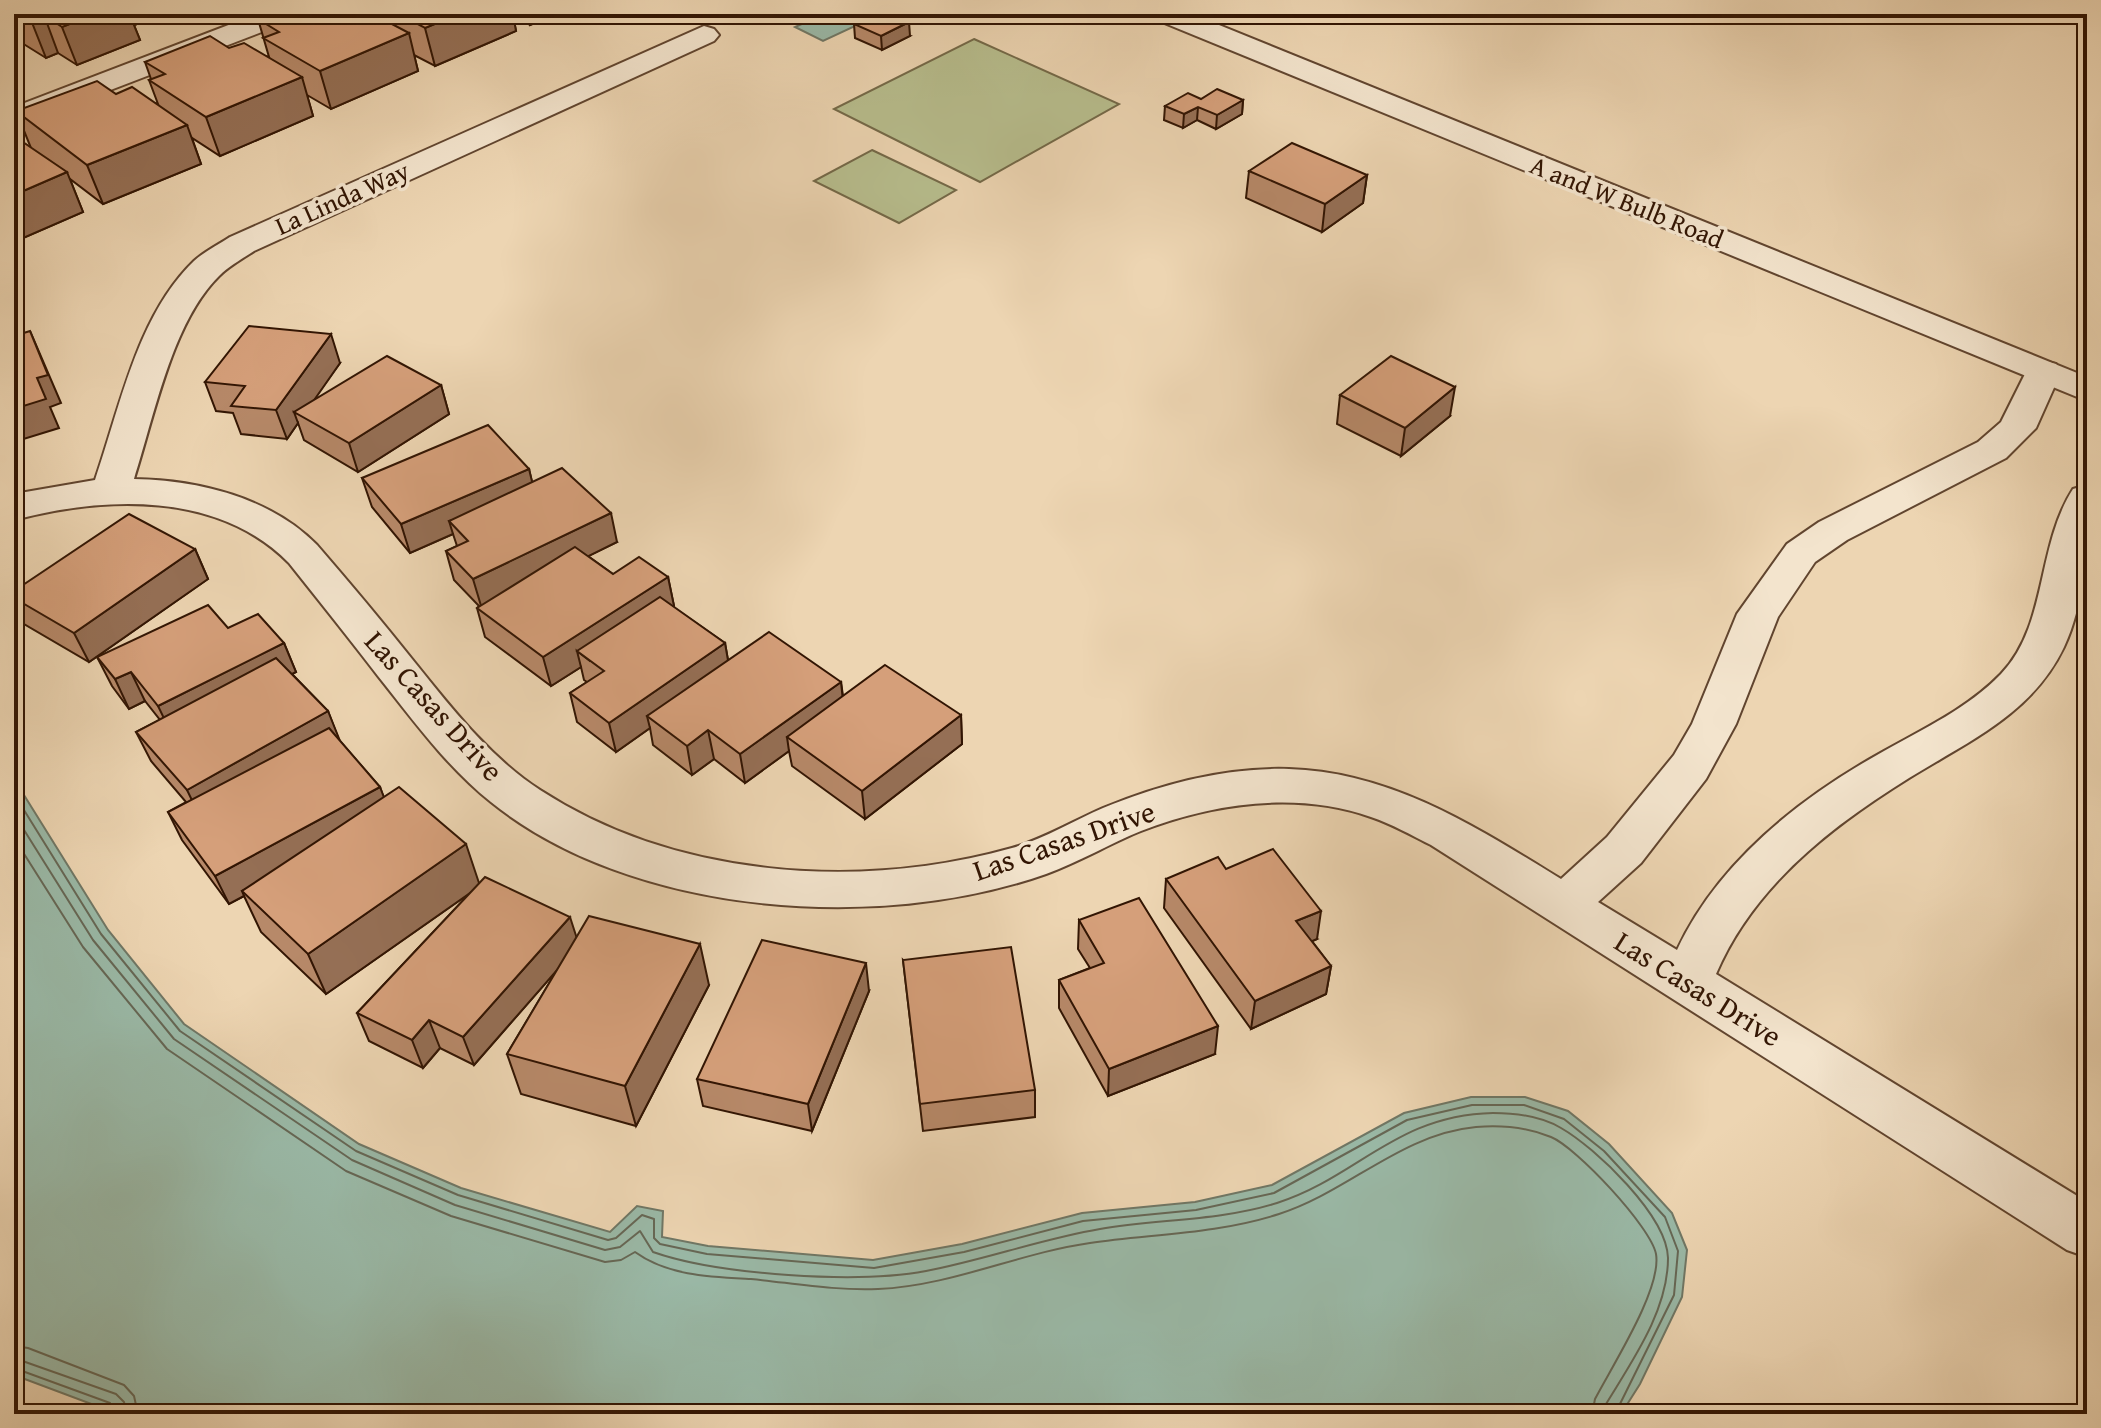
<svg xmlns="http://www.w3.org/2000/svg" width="2101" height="1428" font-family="'Gentium Book Plus',serif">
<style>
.green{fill:#b7bd8d;stroke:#746948;stroke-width:2}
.water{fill:#9ab9a7;stroke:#707765;stroke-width:2}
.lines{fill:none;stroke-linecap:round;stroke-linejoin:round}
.shore{stroke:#666755;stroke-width:2}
.minor-casing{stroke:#61452f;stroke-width:4}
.tertiary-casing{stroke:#61452f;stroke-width:4}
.minor{fill:#f3e4cd;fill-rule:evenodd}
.tertiary{fill:#f3e4cd;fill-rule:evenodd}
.wall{fill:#b78969;stroke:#321503;stroke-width:2}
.shaded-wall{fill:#956f55;stroke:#321503;stroke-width:2}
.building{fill:#d59f7a;stroke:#321503;stroke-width:2}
.labels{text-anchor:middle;stroke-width:7;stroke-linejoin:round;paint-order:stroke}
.far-street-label{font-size:26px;fill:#321503;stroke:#f3e4cd}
.street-label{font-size:30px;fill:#321503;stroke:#f3e4cd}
</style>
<rect width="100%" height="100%" fill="#edd5b2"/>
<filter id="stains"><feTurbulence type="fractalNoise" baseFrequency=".0025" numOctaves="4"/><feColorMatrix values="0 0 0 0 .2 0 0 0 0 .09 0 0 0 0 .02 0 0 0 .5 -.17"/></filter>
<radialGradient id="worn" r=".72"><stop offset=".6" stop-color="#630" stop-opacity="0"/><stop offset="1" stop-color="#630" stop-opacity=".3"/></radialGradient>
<g class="green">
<polygon points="974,39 1119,104 980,182 834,109"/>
<polygon points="872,150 956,190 899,223 814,181"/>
</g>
<g class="water">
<polygon points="824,14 856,14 868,20 823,41 795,27"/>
<polygon points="14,779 108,930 184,1024 359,1144 461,1188 610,1232 637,1206 663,1211 662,1237 708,1246 873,1260 962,1244 1082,1213 1195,1202 1272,1185 1404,1113 1471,1097 1525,1097 1568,1111 1609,1144 1672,1213 1687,1250 1682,1297 1640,1384 1621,1414 118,1414 14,1375"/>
</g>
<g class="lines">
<g class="shore">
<polyline points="14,794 101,934 180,1031 356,1151 458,1195 608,1240 616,1238 642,1215 654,1219 654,1238 660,1244 707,1254 874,1268 964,1252 1083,1221 1196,1210 1274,1193 1407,1120 1472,1105 1524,1105 1564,1119 1604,1151 1665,1217 1678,1251 1674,1295 1615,1414"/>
<path d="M14 814 93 940 174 1039 352 1160 455 1205 605 1250 620 1247 640 1231 653 1252C719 1275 857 1284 926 1271 984 1260 1041 1239 1100 1229 1158 1219 1220 1221 1277 1203 1358 1177 1396 1115 1493 1113 1515 1113 1541 1116 1561 1128 1596 1148 1667 1216 1668 1258 1668 1311 1632 1361 1606 1404L1605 1414"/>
<path d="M14 838 83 947 167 1049 346 1171 451 1216 605 1262 621 1260 635 1252C668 1276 711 1277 751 1279 792 1283 837 1291 878 1289 951 1286 1019 1253 1090 1243 1153 1234 1217 1234 1279 1214 1348 1192 1401 1134 1476 1127 1501 1125 1527 1127 1551 1137 1576 1147 1651 1227 1656 1254 1662 1289 1612 1366 1595 1399L1592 1414"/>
<polyline points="14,1346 28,1348 124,1385 134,1396 138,1414"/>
<polyline points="14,1358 116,1394 124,1402 126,1414"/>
<polyline points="14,1368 110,1403 116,1414"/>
</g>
<g class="minor-casing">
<g id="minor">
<polygon points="257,14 297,14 293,20 14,127 14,107"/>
<path d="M704 26 714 29 719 35 714 41 254 251C242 259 229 266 219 276 172 322 154 417 134 479 199 480 271 498 317 545 349 582 381 620 412 659 450 706 489 757 540 790 675 878 859 891 1012 848 1044 839 1073 821 1103 808 1161 784 1226 767 1289 769 1392 772 1476 827 1561 879L1607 837 1674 755 1692 724 1737 614 1787 544 1819 522 1978 442 2001 422 2030 364 2043 361 2056 364 2061 372 2036 428 2006 458 1847 540 1815 562 1778 617 1736 724 1706 779 1641 863 1598 902 1677 950C1718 862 1801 797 1884 751 1925 728 1968 708 2001 674 2048 625 2036 547 2073 489L2087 485C2087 538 2087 598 2064 647 2032 714 1969 741 1909 778 1830 827 1753 887 1716 974L2087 1202V1257L2067 1250 1431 845C1411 835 1392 824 1371 817 1297 791 1213 803 1141 831 1109 844 1079 862 1046 874 880 933 632 916 491 802 447 767 413 720 378 676 349 638 319 601 289 563 218 491 105 496 14 520V494L95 480C120 408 137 316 194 261 205 251 218 245 230 237Z"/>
</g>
</g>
<g class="tertiary-casing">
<polygon id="tertiary" points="1153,14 1192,14 2087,377 2087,401 1157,20"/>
</g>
<use href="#minor" class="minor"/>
<use href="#tertiary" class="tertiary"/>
</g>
<g class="wall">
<polygon points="14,14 137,14 140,23 134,25 140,40 77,65 58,53 46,58 14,38"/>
<polygon points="169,14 208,14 184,23"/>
<polygon points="271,14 557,14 530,25 513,16 516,31 435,66 414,55 418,71 331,109 307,95 313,116 220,156 192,138 201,164 103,204 70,179 83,212 14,242 14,136 31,148 16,111 116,94 158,104 149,80 151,79 145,62 229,48 269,57 258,19"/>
<polygon points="854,24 910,36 882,50 855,38"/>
<polygon points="1243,100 1242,114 1216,129 1197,120 1183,128 1164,120 1165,106"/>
<polygon points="1249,171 1367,175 1363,203 1322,232 1246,198"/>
<polygon points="340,363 314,399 441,385 449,414 358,472 304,440 298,423 287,439 241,434 233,413 216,411 205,382"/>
<polygon points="1340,395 1450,416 1401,456 1337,424"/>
<polygon points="529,469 532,482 617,542 588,556 613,574 668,577 674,606 673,607 725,643 728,660 841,682 843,696 961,715 962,744 865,819 792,766 789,751 745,783 714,759 692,775 653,745 650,728 616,752 577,722 570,693 587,682 584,680 581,667 551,686 485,637 477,608 479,606 454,580 446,551 457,546 453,534 410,553 372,507 362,478"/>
<polygon points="195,549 208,579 89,662 24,624 14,605 14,591"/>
<polygon points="228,628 284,643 296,672 292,674 328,711 339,740 380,787 384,798 479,883 576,937 709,985 636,1126 521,1094 507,1054 557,970 474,1065 440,1048 423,1068 369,1041 357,1013 470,893 326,994 261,932 244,896 229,904 182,840 168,812 186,802 151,761 136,732 160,720 145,701 129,709 112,686 97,657"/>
<polygon points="1166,879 1317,939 1312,941 1331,966 1326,994 1251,1029 1164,908"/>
<polygon points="1079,920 1215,1054 1108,1096 1059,1008 1059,980 1090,968 1078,949"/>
<polygon points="903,960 1035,1090 1035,1117 923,1131"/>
<polygon points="869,991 812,1131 703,1106 697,1079"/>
</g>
<g class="shaded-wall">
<polygon points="95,14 137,14 140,23 134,25 140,40 77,65 62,27"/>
<polygon points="181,14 208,14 184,23"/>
<polygon points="459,14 513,14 516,31 435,66 425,28"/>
<polygon points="528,14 557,14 530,25"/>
<polygon points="44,15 58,53 46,58 31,20"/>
<polygon points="909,22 910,36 882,50 881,36"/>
<polygon points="409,33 418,71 331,109 320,71"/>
<polygon points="14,56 19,68 14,70"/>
<polygon points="14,72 20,85 14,88"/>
<polygon points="302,77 313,116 220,156 206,117"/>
<polygon points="1243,100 1242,114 1216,129 1217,115"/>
<polygon points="1198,107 1197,120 1183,128 1184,114"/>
<polygon points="187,125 201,164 103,204 87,165"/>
<polygon points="67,172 83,212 14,242 14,195"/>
<polygon points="1367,175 1363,203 1322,232 1325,204"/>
<polygon points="30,331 61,403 50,407 59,428 14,442 14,409 37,378"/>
<polygon points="331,334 340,363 303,416 294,412 298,423 287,439 276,410"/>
<polygon points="441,385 449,414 358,472 349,443"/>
<polygon points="1455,387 1450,416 1401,456 1405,428"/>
<polygon points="529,469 536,498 449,521 453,534 410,553 401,524"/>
<polygon points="611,513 617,542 482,609 473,579"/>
<polygon points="195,549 208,579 89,662 74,633"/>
<polygon points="668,577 674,606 590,661 577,651 581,667 551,686 543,657"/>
<polygon points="284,643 296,672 172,735 158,706"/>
<polygon points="725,643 730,672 647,716 650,728 616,752 609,723"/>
<polygon points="131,672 145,701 129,709 115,679"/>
<polygon points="841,682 844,711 787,737 789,751 745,783 740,754"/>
<polygon points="328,711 340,741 201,819 187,790"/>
<polygon points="961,715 962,744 865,819 862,791"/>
<polygon points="708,730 714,759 692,775 687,746"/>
<polygon points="380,787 391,816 242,891 244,896 229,904 215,876"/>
<polygon points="466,844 480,886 326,994 308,954"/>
<polygon points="1321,911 1317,939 1292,950 1296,921"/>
<polygon points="570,917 579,945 474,1065 463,1037"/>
<polygon points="700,944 709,985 636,1126 625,1086"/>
<polygon points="866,963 869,991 812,1131 808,1104"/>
<polygon points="1331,966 1326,994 1251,1029 1255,1001"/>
<polygon points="429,1020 440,1048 423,1068 412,1040"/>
<polygon points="1218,1026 1215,1054 1108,1096 1109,1069"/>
</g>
<g class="building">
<polygon points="20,14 95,14 62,27 44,15 31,20"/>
<polygon points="271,14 373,14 409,33 320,71 263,38 279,32 258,19"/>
<polygon points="399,14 459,14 425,28"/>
<polygon points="875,14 890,14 909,22 881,36 854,24"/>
<polygon points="210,36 229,48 244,43 302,77 206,117 149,80 165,74 145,62"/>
<polygon points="97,81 116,94 132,87 187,125 87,165 16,111"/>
<polygon points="1217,89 1243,100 1217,115 1198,107 1184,114 1165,106 1188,93 1201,99"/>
<polygon points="14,136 67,172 14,195"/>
<polygon points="1292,143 1367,175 1325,204 1249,171"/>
<polygon points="249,326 331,334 276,410 231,406 245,386 205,382"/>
<polygon points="30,331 48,375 37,378 46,399 14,409 14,336"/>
<polygon points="387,356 441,385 349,443 294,412"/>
<polygon points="1391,356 1455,387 1405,428 1340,395"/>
<polygon points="488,425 529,469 401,524 362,478"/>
<polygon points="562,468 611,513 473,579 446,551 468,541 449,521"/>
<polygon points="129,514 195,549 74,633 14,598 14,591"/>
<polygon points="575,547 613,574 639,557 668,577 543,657 477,608"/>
<polygon points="660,597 725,643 609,723 570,693 604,671 577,651"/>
<polygon points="208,605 228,628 258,614 284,643 158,706 131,672 115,679 97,657"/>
<polygon points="769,632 841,682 740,754 708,730 687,746 647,716"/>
<polygon points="276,658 328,711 187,790 136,732"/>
<polygon points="885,665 961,715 862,791 787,737"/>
<polygon points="329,728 380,787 215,876 168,812"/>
<polygon points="399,787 466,844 308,954 242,891"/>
<polygon points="1273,849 1321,911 1296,921 1331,966 1255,1001 1166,879 1218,857 1226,869"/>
<polygon points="485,877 570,917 463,1037 429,1020 412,1040 357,1013"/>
<polygon points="1139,898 1218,1026 1109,1069 1059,980 1104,963 1079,920"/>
<polygon points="589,916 700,944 625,1086 507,1054"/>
<polygon points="762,940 866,963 808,1104 697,1079"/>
<polygon points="1011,947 1035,1090 920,1104 903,960"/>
</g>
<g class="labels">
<g class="far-street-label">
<text transform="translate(342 198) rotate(-24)" y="9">La Linda Way</text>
<text transform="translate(1627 202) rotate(22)" y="9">A and W Bulb Road</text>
</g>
<g class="street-label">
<text transform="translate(434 706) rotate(48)" y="10">Las Casas Drive</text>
<text transform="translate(1064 841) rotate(-19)" y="10">Las Casas Drive</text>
<text transform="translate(1698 989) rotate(32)" y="10">Las Casas Drive</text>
</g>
</g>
<rect width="2101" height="1428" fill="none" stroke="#edd5b2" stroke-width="48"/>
<rect x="16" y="16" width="2069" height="1396" fill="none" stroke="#321503" stroke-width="4"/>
<rect x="24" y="24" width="2053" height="1380" fill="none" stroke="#321503" stroke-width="2"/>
<rect width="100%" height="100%" filter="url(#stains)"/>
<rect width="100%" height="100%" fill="url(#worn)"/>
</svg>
